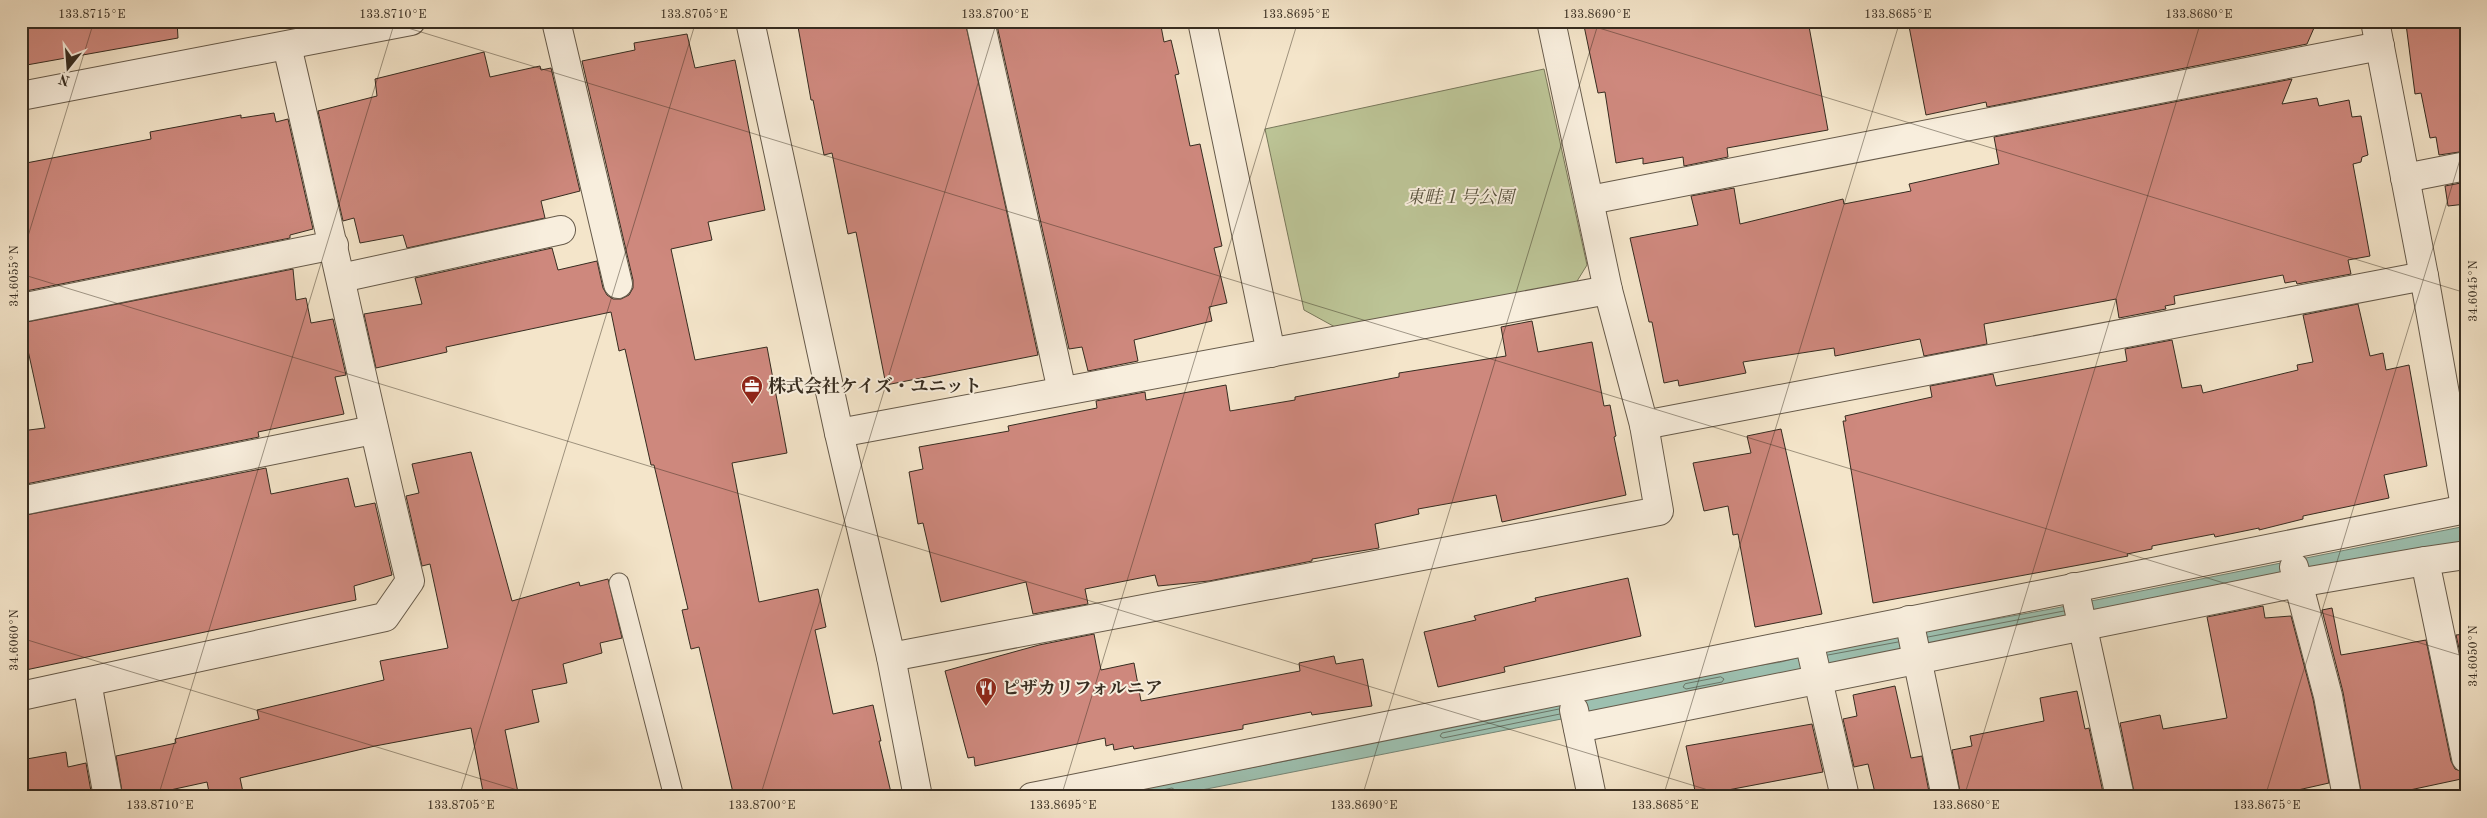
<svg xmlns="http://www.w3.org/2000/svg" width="2487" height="818" font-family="'Old Standard TT','Noto Serif JP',serif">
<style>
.green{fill:#bcc496;stroke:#79785b}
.water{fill:#9dc0b0;stroke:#748576}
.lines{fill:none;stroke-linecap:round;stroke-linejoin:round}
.shore{stroke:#6a7668;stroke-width:1}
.building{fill:#ce887d;stroke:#362c20}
.lane-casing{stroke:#665a4a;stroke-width:21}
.street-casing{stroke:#665a4a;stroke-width:30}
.lane{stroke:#f8eedd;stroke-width:19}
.street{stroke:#f8eedd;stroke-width:28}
.ticks{fill:none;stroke:#362c20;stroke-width:1;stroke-opacity:0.45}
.labels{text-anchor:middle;stroke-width:4;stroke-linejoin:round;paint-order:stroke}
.park-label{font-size:18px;font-style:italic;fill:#58523e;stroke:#f8eedd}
.poi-label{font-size:18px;font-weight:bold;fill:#362c20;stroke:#f8eedd;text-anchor:start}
.neatline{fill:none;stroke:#362c20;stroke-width:2}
.ticks-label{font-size:12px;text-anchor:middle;fill:#362c20}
</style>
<rect width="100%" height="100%" fill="#f4e5ca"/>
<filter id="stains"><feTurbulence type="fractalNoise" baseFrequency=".004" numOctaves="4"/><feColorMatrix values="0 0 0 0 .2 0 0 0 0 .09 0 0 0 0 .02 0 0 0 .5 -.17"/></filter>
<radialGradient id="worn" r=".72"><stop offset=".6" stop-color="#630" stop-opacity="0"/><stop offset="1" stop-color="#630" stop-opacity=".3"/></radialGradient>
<polygon class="green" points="1544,69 1587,265 1574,286 1335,327 1304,310 1265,129"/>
<polygon class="water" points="2466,526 2466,541 2393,555 1166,797 1099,797 1286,761 1543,707 1597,698 1700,675 1781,662 1840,647 2051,609"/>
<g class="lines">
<g class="shore">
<polyline points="1928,637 2064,611"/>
<polyline points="1828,655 1898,642"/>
<polygon points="1721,677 1724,679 1722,682 1686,689 1683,687 1685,684"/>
<polyline points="1559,709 1442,733 1440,736 1443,738 1560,714"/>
<polyline points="1126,797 1172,788 1175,790 1173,797"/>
</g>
</g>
<g class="building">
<polygon points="21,21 177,21 178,38 21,66"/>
<polygon points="797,21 965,21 1038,355 886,385 856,232 848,234 832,153 824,155 813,100 811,100"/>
<polygon points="996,21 1160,21 1164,42 1171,40 1179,74 1175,75 1190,146 1200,144 1222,246 1214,248 1227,303 1209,307 1212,321 1134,340 1138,361 1088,371 1082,347 1069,349"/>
<polygon points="1583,21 1808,21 1828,130 1727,148 1728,157 1684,166 1683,157 1643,164 1643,158 1616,163 1605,92 1598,93"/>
<polygon points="1908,21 2317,21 2307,44 1987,107 1986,102 1926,115"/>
<polygon points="2411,21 2466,21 2466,151 2439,155 2436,137 2430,138 2421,93 2415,94 2406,24 2412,24"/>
<polygon points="687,34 695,68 735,60 765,210 708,222 712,240 671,249 695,360 767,347 787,453 732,463 759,602 818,589 826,627 815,630 833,714 873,705 881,741 879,741 892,797 734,797 699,647 691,649 682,610 688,609 654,465 651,465 625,349 619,351 611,312 446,347 447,352 376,368 364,314 422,304 415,278 552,248 558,270 597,261 603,288 607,295 613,299 621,299 629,295 633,288 633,280 582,61 635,50 634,43"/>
<polygon points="484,52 490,77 540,66 541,70 551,68 580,191 541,201 545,218 407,248 403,235 360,243 354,218 343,221 318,111 377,96 375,79"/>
<polygon points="2292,79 2282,104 2317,98 2319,106 2349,100 2352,117 2361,116 2368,155 2362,157 2361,162 2353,164 2370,256 2348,260 2351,274 2297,284 2296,281 2285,283 2283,275 2174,296 2175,304 2165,306 2166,309 2119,318 2116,299 1984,324 1987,344 1924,356 1920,339 1835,356 1834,348 1743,362 1746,373 1679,386 1678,380 1664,383 1652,322 1649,322 1630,238 1698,225 1691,196 1734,188 1740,224 1843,199 1844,204 1911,191 1909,184 1999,164 1994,137"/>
<polygon points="274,113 276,122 288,119 313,229 290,235 290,238 21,292 21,164 151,139 150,132 241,115 241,118"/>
<polygon points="2466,182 2466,204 2448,206 2445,186"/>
<polygon points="293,269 296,300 306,298 311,323 333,319 346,375 335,377 344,414 258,432 259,437 21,485 21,431 45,428 22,323"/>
<polygon points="2358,304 2370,356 2383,353 2386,370 2409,365 2427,466 2384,475 2389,498 2303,516 2303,519 2259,530 2259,528 2215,537 2214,534 2152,546 2152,549 2127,554 2128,556 1873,603 1843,421 1846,421 1845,416 1932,397 1930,386 1993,374 1996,386 2127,361 2125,349 2172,340 2182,388 2201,385 2203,393 2298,370 2297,365 2313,362 2303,315"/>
<polygon points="1532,321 1538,352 1592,342 1604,406 1610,405 1616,436 1614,437 1626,495 1502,522 1496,495 1418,509 1419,514 1375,524 1379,548 1312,559 1312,561 1209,581 1158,586 1155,575 1085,589 1088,604 1033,614 1026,582 941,602 923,523 918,524 909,472 923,469 919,447 1009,431 1008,426 1097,408 1096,401 1145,392 1146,400 1226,385 1230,411 1295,400 1295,397 1399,377 1399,373 1506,356 1501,327"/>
<polygon points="1781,429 1822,614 1755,627 1738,534 1733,535 1728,506 1704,511 1693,463 1751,453 1747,436"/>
<polygon points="471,452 512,601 579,582 580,586 608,579 622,638 600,643 602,653 563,664 567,683 532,690 539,722 505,730 519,797 484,797 471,728 375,746 240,778 244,797 210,797 207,782 138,797 123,797 116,756 176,743 175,739 259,719 257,710 384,680 380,661 448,648 430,564 422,566 406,496 419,493 412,464"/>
<polygon points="266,468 271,494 348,478 355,507 375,503 392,575 354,586 356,600 21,671 21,516"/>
<polygon points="1628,578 1641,636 1504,667 1505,672 1438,687 1424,632 1476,620 1474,616 1536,601 1535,598"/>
<polygon points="2263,606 2265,618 2291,616 2313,699 2329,783 2267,797 2135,797 2120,723 2160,715 2163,729 2227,718 2207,617"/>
<polygon points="2332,608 2341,655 2426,640 2451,761 2455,769 2466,773 2466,778 2377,797 2362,797 2343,692 2322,610"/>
<polygon points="1094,634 1101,670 1134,663 1141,701 1300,671 1299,663 1334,656 1336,664 1363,659 1372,706 1312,715 1311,712 1243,725 1243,729 1134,749 1133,746 1114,750 1113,744 1106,746 1105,738 975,766 974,757 968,758 945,671 1039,645"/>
<polygon points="2466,634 2466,680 2456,635"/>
<polygon points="1895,686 1911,758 1922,756 1930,797 1876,797 1868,764 1854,767 1843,719 1857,716 1853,695"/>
<polygon points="2077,691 2085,729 2089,728 2104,797 1961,797 1952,750 1972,746 1970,736 2044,721 2040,698"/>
<polygon points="1812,724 1823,772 1696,796 1686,746"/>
<polygon points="66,752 68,767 86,763 92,797 21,797 21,760"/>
</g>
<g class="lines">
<g class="lane-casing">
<polyline id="lane" points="619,583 674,797"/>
</g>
<g class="street-casing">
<g id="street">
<polyline points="556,21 618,284"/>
<polyline points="750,21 839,433 891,657 918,797"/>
<polyline points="980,21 1062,391"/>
<polyline points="1202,21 1271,353"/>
<polyline points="2375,21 2424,276"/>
<polyline points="21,96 411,21"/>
<polyline points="2405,178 2466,166"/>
<polyline points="1590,200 2380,46"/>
<polyline points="341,278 561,230"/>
<polyline points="21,308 334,245"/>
<polyline points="1644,425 2424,276 2466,512"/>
<polyline points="839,433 1608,290"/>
<polyline points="21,501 373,430"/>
<polyline points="2466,555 2425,561 2466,758"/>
<polyline points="2294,567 2328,696 2347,797"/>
<polyline points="2074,587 2120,797"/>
<polyline points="1909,620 1946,797"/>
<polyline points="1809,641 1845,797"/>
<polyline points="891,657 1659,511 1644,425 1608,290 1551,21"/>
<polyline points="87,682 108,797"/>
<path d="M21 696 385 617 410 581C367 404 329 224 287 46"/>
<polyline points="1574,710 1592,797"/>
<polyline points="1578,728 2298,583 2425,561"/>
<path d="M1032 797C1510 703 1987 604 2466 509"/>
</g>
</g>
<use href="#lane" class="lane"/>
<use href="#street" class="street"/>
</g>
<path class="ticks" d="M385 21 2466 657M1576 21 2466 293M21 259 94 21M21 274 1731 797M21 638 540 797M158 797 395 21M459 797 696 21M760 797 997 21M1061 797 1298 21M1362 797 1599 21M1663 797 1900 21M1964 797 2201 21M2265 797 2466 140"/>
<defs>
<g id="office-pin" transform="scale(1.125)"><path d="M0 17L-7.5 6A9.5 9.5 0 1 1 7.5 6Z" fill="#8f2418" stroke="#f8eedd"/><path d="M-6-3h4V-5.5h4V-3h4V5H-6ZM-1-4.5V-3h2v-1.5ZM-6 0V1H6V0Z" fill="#fff"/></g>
<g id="restaurant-pin" transform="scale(1.125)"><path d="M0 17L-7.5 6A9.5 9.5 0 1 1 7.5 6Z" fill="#8f2418" stroke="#f8eedd"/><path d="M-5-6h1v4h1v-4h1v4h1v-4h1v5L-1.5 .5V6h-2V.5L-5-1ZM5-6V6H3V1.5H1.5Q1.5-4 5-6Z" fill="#fff"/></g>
</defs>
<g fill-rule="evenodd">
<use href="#office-pin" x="752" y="386"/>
<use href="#restaurant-pin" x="986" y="688"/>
</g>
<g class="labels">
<g class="park-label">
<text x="1460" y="203">東畦１号公園</text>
</g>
<g class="poi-label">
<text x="768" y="392">株式会社ケイズ・ユニット</text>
<text x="1002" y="694">ピザカリフォルニア</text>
</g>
</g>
<rect width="2487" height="818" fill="none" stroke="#f4e5ca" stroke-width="55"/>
<g transform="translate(68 68) rotate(197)" stroke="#f8eedd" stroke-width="4" paint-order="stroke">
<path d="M0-4L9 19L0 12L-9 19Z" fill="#362c20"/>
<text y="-8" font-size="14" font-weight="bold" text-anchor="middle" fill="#362c20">N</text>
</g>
<rect x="28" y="28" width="2432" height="762" class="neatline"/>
<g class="ticks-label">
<text x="92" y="18">133.8715°E</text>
<text x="393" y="18">133.8710°E</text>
<text x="694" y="18">133.8705°E</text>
<text x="995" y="18">133.8700°E</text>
<text x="1296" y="18">133.8695°E</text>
<text x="1597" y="18">133.8690°E</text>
<text x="1898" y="18">133.8685°E</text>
<text x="2199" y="18">133.8680°E</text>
<text transform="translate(14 276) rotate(-90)" y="4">34.6055°N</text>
<text transform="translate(2473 291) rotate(-90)" y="4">34.6045°N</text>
<text transform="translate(14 640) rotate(-90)" y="4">34.6060°N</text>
<text transform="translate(2473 656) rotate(-90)" y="4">34.6050°N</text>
<text x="160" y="809">133.8710°E</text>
<text x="461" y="809">133.8705°E</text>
<text x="762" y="809">133.8700°E</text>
<text x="1063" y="809">133.8695°E</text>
<text x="1364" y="809">133.8690°E</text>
<text x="1665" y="809">133.8685°E</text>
<text x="1966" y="809">133.8680°E</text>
<text x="2267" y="809">133.8675°E</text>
</g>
<rect width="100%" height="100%" filter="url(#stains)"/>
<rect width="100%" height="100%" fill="url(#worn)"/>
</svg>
